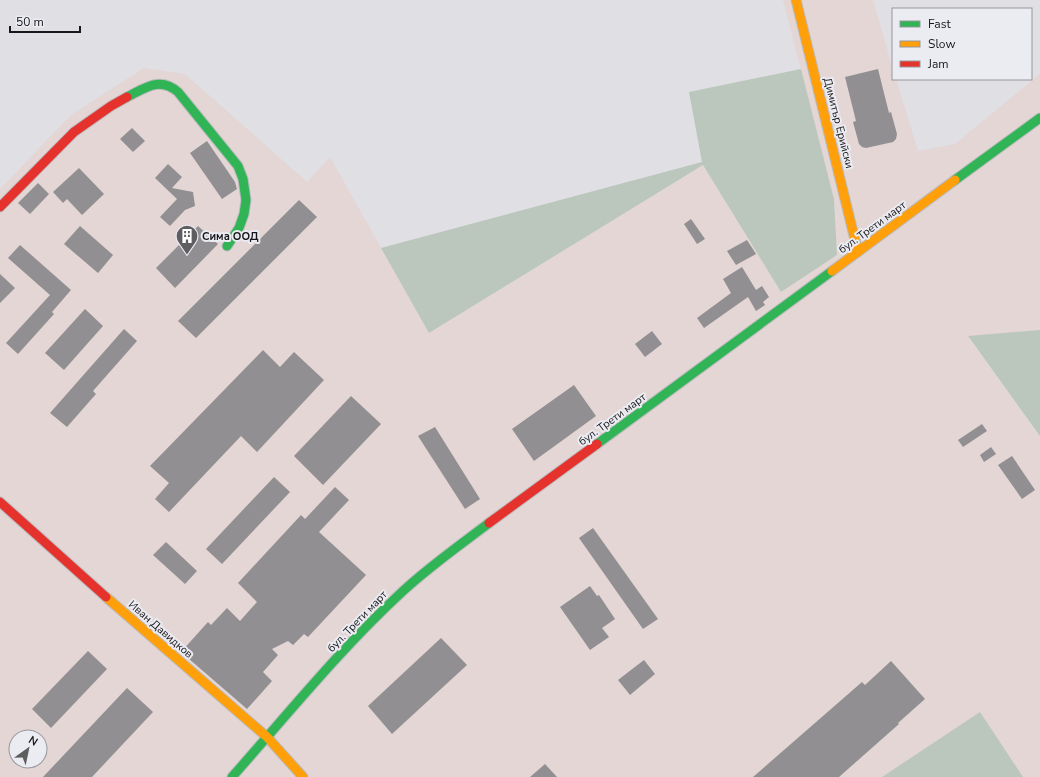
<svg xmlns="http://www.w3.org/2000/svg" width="1040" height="777" font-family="'Nunito Sans',sans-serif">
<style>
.commercial{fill:#e3d6d4;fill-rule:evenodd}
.green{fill:#bbc7bc}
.building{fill:#918f92}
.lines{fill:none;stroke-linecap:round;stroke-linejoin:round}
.fast-casing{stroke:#bbbbbf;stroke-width:11}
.slow-casing{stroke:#bbbbbf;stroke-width:11}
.jam-casing{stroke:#bbbbbf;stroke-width:11}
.fast{stroke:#30b455;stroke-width:9}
.slow{stroke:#ff9f0a;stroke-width:9}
.jam{stroke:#e5322d;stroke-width:9}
.labels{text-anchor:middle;stroke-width:4;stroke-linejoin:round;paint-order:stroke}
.street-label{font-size:11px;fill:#18181b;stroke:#ebebf2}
.poi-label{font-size:11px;font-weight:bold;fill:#18181b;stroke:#ebebf2;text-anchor:start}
</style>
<rect width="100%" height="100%" fill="#dfdfe4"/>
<path class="commercial" d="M783 0H873L893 70V79H896L918 151 955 144 1040 74V330L968 337 1040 436V777H0V189L71 115 144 68 185 74 307 182 330 157 429 333 703 165 781 292 837 255 834 199ZM16 737H40V761H16Z"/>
<g class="green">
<polygon points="801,69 834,199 837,255 781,292 703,165 429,333 381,248 702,162 689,92"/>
<polygon points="1040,330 1040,436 968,336"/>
<polygon points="980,712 1023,777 882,777"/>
</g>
<g class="building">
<polygon points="878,69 889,113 891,112 897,134 896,139 893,142 866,148 862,147 859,144 853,122 856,121 845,77"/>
<polygon points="132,128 145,141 133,152 120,139"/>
<polygon points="207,141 235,182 237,189 222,199 190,153"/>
<polygon points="168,164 182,177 172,188 193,192 195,206 185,210 170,226 160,217 177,199 155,178"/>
<polygon points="79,168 104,194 82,215 67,199 63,203 53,192"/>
<polygon points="38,183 49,194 30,214 18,203"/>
<polygon points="299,200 317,217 196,338 178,321"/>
<polygon points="691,219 705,239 697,244 684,224"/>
<polygon points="80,226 113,255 98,273 64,244"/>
<polygon points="198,226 218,244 175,288 156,268"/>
<polygon points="747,240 756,254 736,265 727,251"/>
<polygon points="20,245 71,290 52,312 54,314 18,354 6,343 50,295 8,258"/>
<polygon points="742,267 756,290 762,286 769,297 763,302 765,305 756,311 748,297 704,328 697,318 731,293 723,279"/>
<polygon points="0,274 15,288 0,303"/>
<polygon points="85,309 103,326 64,370 45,353"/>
<polygon points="124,329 137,341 93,391 96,394 67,427 50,413"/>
<polygon points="652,331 662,344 645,357 635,344"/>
<polygon points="263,350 280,367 294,352 324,380 257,452 241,436 169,512 155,499 169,483 150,466"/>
<polygon points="574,385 596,416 534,461 512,429"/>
<polygon points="351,396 381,424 323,485 294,456"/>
<polygon points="982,424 987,431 963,447 958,440"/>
<polygon points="435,427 480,499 465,509 418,436"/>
<polygon points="991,447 996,454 984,462 980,455"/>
<polygon points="1012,456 1035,490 1022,499 998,465"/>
<polygon points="274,477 290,492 222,564 206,549"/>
<polygon points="335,487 349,500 319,532 366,575 308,637 304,634 293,645 288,641 272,649 278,655 263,672 272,681 247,709 181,652 208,622 211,625 227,608 240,621 257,602 238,583 301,515 305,519"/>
<polygon points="593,528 658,619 643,629 579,538"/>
<polygon points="166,542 197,571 185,584 153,555"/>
<polygon points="590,586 597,596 599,595 615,619 602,628 609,637 590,650 560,607"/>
<polygon points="441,638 467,665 392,734 368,706"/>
<polygon points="88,651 107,669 51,728 32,709"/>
<polygon points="644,660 655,674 630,695 618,680"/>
<polygon points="891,661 925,699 898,723 899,724 839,777 753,777 862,682 865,685"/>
<polygon points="127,688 153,712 92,777 43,777"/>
<polygon points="545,764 557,777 530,777"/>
</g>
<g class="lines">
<g class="fast-casing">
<g id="fast">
<path d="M127 97C145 88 160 76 178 92L238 166 243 179 246 200 244 214 239 228 227 246"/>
<polyline points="955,180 1040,118"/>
<polyline points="597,444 832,271"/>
<path d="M232 777C288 714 341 648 403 591 430 566 460 545 489 523"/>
</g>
</g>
<g class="slow-casing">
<g id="slow">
<polyline points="796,0 858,252"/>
<polyline points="832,271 955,180"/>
<polyline points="106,597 267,737 303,777"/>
</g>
</g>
<g class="jam-casing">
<g id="jam">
<polyline points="0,207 74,132 111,106 127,97"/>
<polyline points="0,502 106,597"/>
<polyline points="489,523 597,444"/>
</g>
</g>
<use href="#fast" class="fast"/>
<use href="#slow" class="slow"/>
<use href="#jam" class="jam"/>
</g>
<defs>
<g id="building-pin" transform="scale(1.15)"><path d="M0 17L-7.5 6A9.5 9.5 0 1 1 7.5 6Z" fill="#5e5e61" stroke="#ebebf2"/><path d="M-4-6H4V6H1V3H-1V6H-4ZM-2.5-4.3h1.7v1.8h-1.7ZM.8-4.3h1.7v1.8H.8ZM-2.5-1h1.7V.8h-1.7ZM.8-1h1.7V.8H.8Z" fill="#fff"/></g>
</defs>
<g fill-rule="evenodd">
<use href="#building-pin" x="187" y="236"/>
</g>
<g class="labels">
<g class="street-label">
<text transform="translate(839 123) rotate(76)" y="4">Димитър Ерийски</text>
<text transform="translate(872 227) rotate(-36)" y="4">бул. Трети март</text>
<text transform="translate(612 419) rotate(-36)" y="4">бул. Трети март</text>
<text transform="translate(357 621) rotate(-46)" y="4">бул. Трети март</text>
<text transform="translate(161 629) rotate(41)" y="4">Иван Давидков</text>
</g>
<g class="poi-label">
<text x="202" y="240">Сима ООД</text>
</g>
</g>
<rect x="892" y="8" width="140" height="72" fill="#ebebf2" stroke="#97979c"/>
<rect x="900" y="21" width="20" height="6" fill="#30b455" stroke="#97979c"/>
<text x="928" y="28" font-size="12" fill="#18181b">Fast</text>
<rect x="900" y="41" width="20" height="6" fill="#ff9f0a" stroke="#97979c"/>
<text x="928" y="48" font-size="12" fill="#18181b">Slow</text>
<rect x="900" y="61" width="20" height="6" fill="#e5322d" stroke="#97979c"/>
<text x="928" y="68" font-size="12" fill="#18181b">Jam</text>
<g transform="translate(28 749) rotate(33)"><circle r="19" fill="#ebebf2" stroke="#97979c"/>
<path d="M0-3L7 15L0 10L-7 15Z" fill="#5e5e61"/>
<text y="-6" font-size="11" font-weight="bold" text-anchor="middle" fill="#18181b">N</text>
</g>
<path d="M10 26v6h70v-6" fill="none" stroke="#18181b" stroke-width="2"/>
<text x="16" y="26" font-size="12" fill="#18181b" stroke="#ebebf2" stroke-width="3" paint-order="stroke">50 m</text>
</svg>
